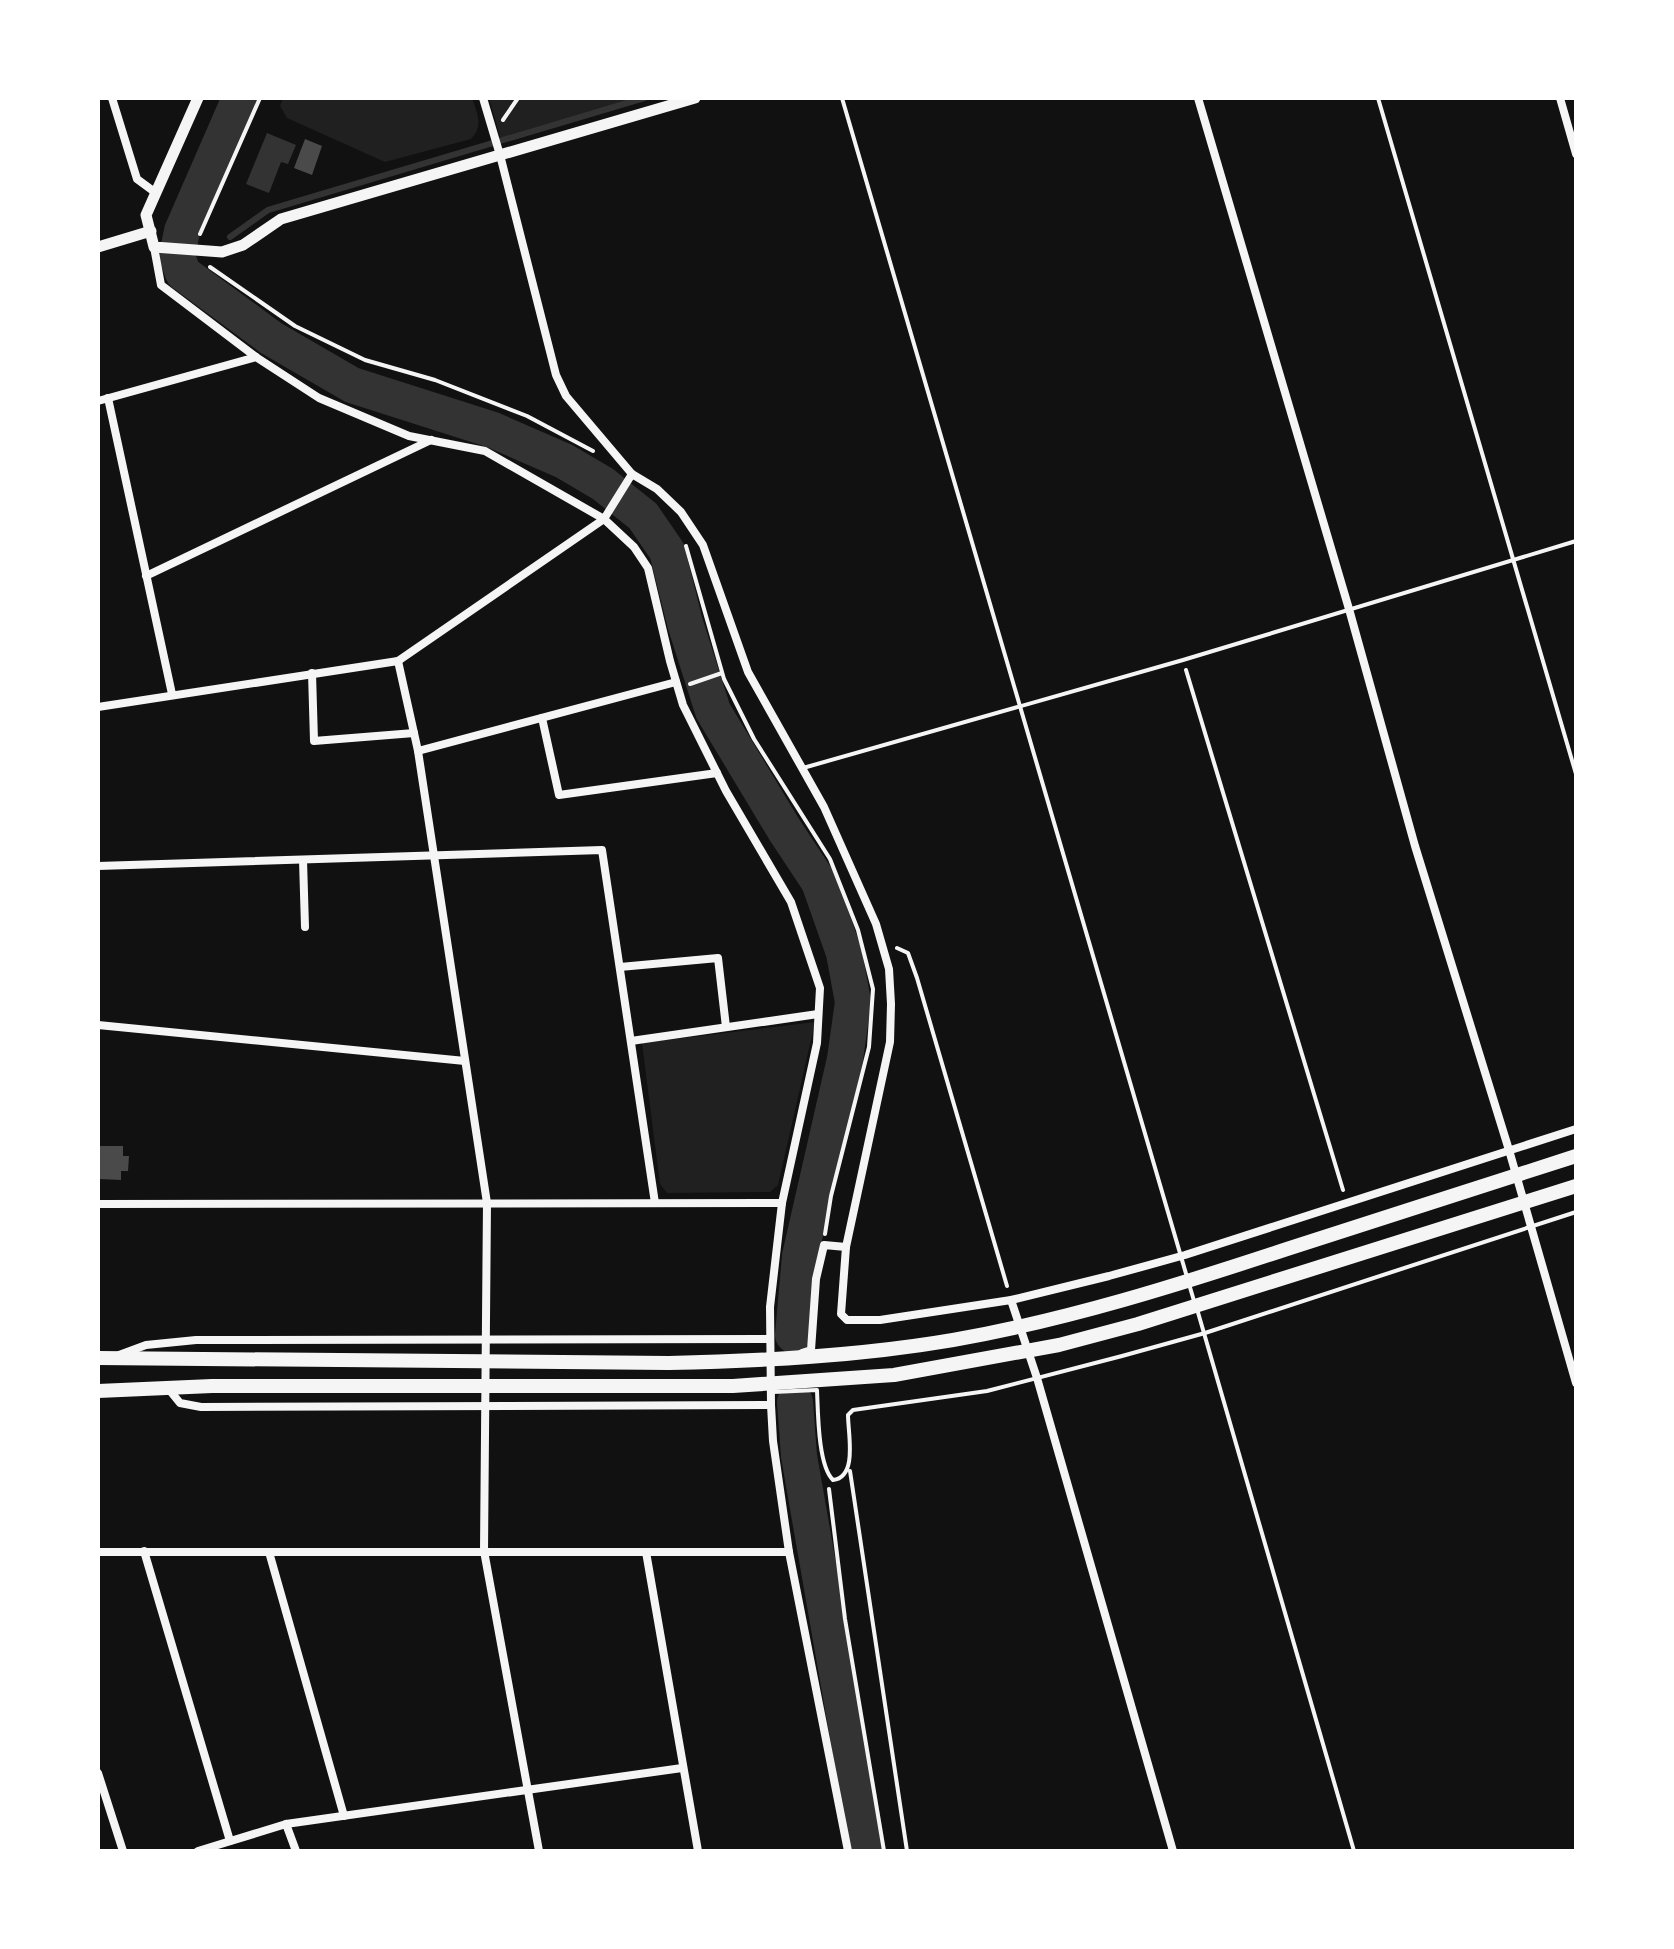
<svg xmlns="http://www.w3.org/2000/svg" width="1674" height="1949" font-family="'Source Sans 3',sans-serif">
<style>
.green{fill:#202020}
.water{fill:#333}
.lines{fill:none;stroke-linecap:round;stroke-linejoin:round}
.stream{stroke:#333;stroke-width:6}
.river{stroke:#333;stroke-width:36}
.building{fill:#4a4a4a}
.path{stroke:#f5f5f5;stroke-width:4}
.service{stroke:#f5f5f5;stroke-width:4}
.minor{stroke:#f5f5f5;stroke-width:8}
.tertiary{stroke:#f5f5f5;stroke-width:11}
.trunk{stroke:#f5f5f5;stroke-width:14}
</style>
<rect width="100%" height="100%" fill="#111"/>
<g class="green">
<path d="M283 98H472C477 113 484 126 471 139L385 162 287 118 280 106Z"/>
<polygon points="489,98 655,98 502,143"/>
<polygon points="815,1022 778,1185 770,1192 667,1193 660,1184 642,1043"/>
</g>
<polygon class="water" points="267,133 296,145 288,164 281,162 269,193 246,184"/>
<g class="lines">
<polyline class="stream" points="230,237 268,210 644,98"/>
<g class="river">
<polyline points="240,98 182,231 177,256 183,273 271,338 352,385 493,430 564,461 603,484 643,516 667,551 685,623 713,711 784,829 819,882 844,953 853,1002 845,1059 800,1256 793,1335"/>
<polyline points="795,1402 799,1456 868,1851"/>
</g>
</g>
<g class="building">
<polygon points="305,139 322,146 312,175 294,168"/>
<polygon points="100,1146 123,1146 123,1156 129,1156 128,1171 121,1171 121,1180 99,1179"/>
</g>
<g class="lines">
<g class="path">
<polyline points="503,120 518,98"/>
<polyline points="200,234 260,98"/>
<polyline points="210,267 295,326 365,360 435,380 527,416 593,451"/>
<polyline points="686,546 724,679 754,739 830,859 858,930 873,989 869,1047 831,1196 825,1234"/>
<polyline points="1186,670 1343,1190"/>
<polyline points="690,684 722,673"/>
<polyline points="897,948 908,953 917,978 1007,1286"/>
<polyline points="829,1489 845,1619 884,1851"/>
</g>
<g class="service">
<polyline points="842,98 1194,1301"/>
<polyline points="1378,98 1576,774"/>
<polyline points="803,768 1183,660 1576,541"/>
<polyline points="1197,1309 1354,1851"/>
<path d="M773 1392 817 1390C818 1412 818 1466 833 1480 858 1477 848 1434 848 1415L853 1410 987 1391 1122 1356 1205 1333 1576 1212"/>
<polyline points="850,1471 907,1851"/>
</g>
<g class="minor">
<polyline points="112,98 137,179 156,193"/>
<polyline points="1198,98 1349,609 1415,846 1509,1150 1576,1383"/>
<polyline points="1560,98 1576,154"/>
<polyline points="154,247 161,285 256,357 319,398 409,436 485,451 604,519 634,547 648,568 670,661 683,705 726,791 791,902 820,988 817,1043 782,1203 770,1307 771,1405 773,1441 789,1552 848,1851"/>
<polyline points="108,398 172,694"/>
<polyline points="98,401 256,357"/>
<polyline points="632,474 657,489 681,512 703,545 748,672 824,807 876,924 889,969 891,1004 890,1042 846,1247"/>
<polyline points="146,576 431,440"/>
<polyline points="398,661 418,751 487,1203 484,1551 539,1851"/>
<polyline points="312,673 314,741 414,733"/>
<polyline points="98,707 398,661 604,519 632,474 566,396 556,375 500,155 483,98"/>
<polyline points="542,718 559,795 717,773"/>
<polyline points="418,751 676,682"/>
<polyline points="303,860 305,927"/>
<polyline points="98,866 602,850 655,1203"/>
<polyline points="620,967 718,958 726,1027"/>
<polyline points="98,1025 465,1061"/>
<polyline points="631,1041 818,1014"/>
<polyline points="98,1204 782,1203"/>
<polyline points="1011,1300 1037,1378 1173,1851"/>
<polyline points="802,1353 811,1350 816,1279 824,1245 846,1247 841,1314 847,1320 880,1320 1011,1300 1109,1276 1185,1255 1576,1129"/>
<polyline points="119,1355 146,1345 196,1340 770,1339"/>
<polyline points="167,1387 180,1403 201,1407 771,1405"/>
<polyline points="144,1551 230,1841"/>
<polyline points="98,1552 789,1552"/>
<polyline points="269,1552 344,1816"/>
<polyline points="646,1552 698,1851"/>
<polyline points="98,1773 123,1851"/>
<polyline points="286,1824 296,1851"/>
<polyline points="198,1851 286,1824 682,1768"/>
</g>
<g class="tertiary">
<polyline points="198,98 146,215 154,247 222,252 243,245 281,219 695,98"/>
<polyline points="98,247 151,231"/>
</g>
<g class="trunk">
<path d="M98 1358 669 1363C764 1361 860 1356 953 1340 1067 1320 1178 1285 1287 1249 1383 1218 1480 1187 1576 1156"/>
<polyline points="98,1391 212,1386 733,1386 894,1375 1059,1345 1138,1324 1576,1186"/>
</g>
</g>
<rect width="1674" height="1949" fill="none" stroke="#ffffff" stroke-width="200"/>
</svg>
